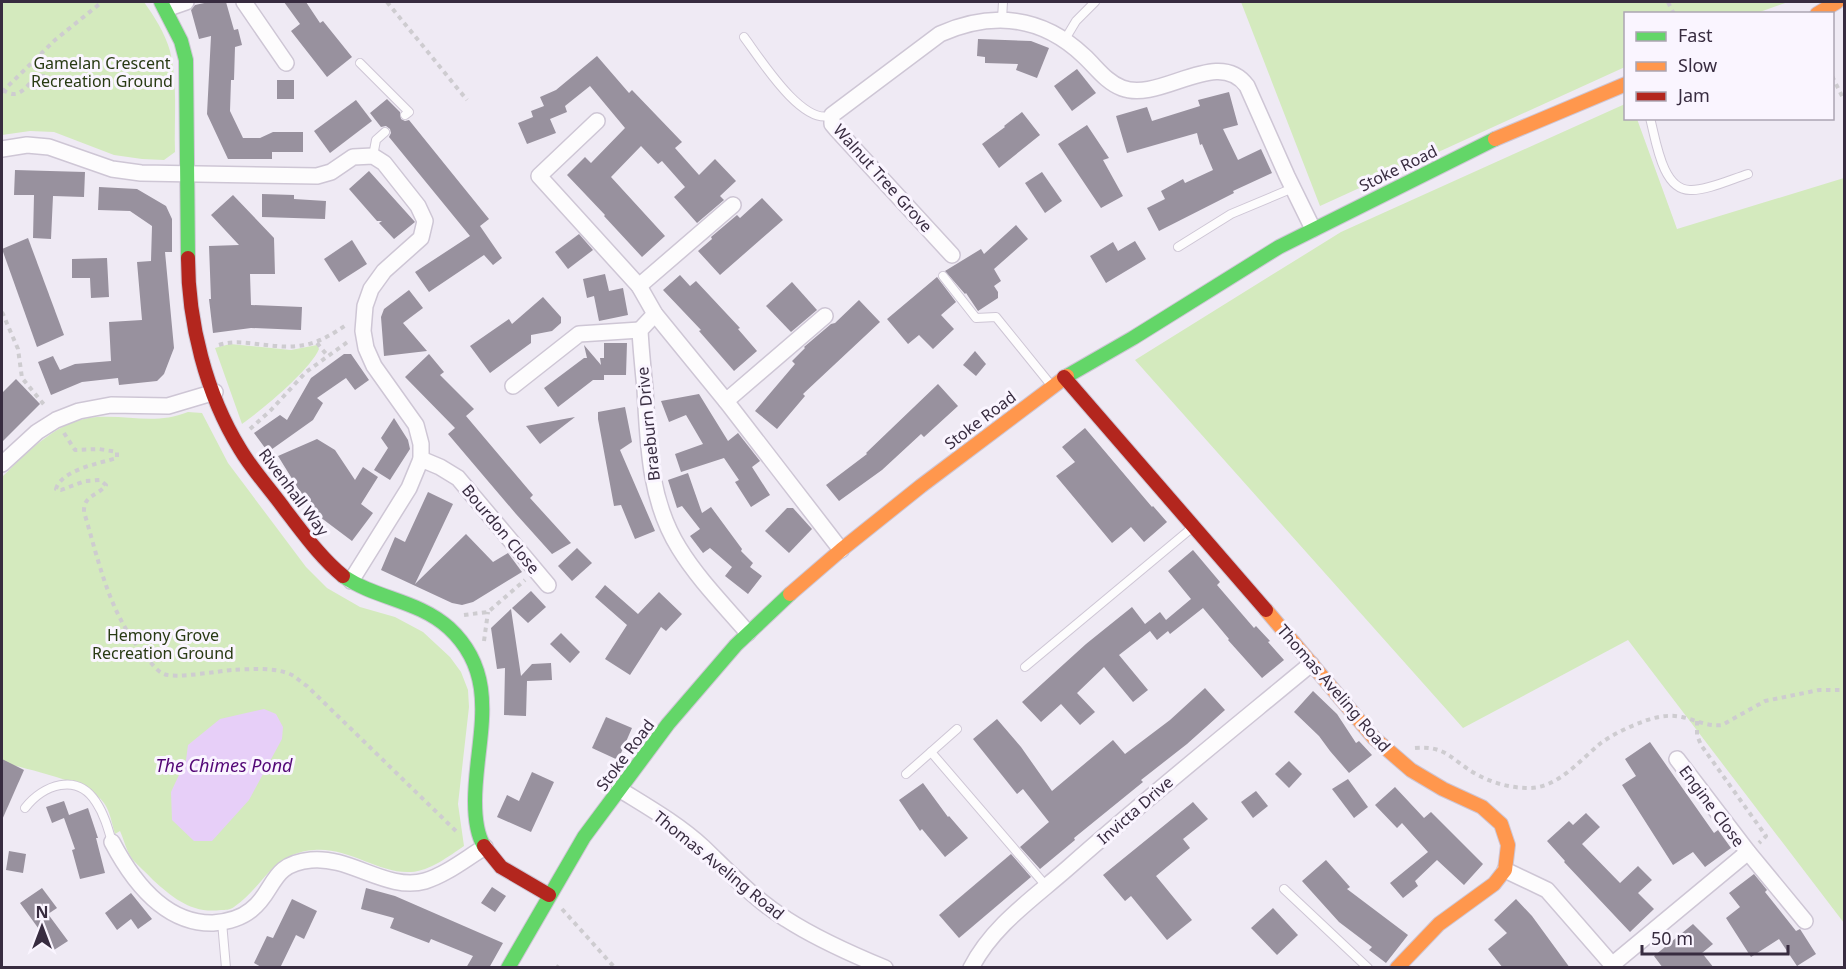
<svg xmlns="http://www.w3.org/2000/svg" width="1846" height="969" font-family="'Noto Sans',sans-serif">
<style>
.green{fill:#d4eabe}
.water{fill:#e7cff8}
.building{fill:#98919e}
.lines{fill:none;stroke-linecap:round;stroke-linejoin:round}
.lane-casing{stroke:#cec6d5;stroke-width:10}
.street-casing{stroke:#cec6d5;stroke-width:18}
.fast-casing{stroke:#cec6d5;stroke-width:16}
.slow-casing{stroke:#cec6d5;stroke-width:16}
.jam-casing{stroke:#cec6d5;stroke-width:16}
.path{stroke:#ceccd0;stroke-width:4;stroke-dasharray:4.5 4.5;stroke-linecap:butt}
.lane{stroke:#fdfcfd;stroke-width:8}
.street{stroke:#fdfcfd;stroke-width:15}
.fast{stroke:#63d668;stroke-width:14}
.slow{stroke:#ff974d;stroke-width:14}
.jam{stroke:#b3261e;stroke-width:14}
.labels{text-anchor:middle;stroke-width:6;stroke-linejoin:round;paint-order:stroke}
.park-label{font-size:16px;fill:#283a13;stroke:#faf5ff}
.street-label{font-size:16px;fill:#382c40;stroke:#faf5ff}
.water-label{font-size:18px;font-style:italic;fill:#530776;stroke:#faf5ff}
</style>
<rect width="100%" height="100%" fill="#efeaf4"/>
<g class="green">
<path d="M2 2H144C154 16 165 33 170 51 178 83 174 119 175 152L164 160 142 159 114 155 54 132 30 131 2 135Z"/>
<polygon points="1241,2 1788,2 1757,13 1626,14 1625,67 1320,206"/>
<polygon points="1625,104 1626,118 1637,119 1677,229 1844,178 1844,923 1628,640 1463,728 1135,360 1341,232"/>
<path d="M230 344 291 350 317 345 319 349C310 370 262 410 242 424L215 348Z"/>
<path d="M188 412 202 413 228 463 306 567 327 588 360 607 395 617 423 632 450 657 461 672 468 690 469 707 458 804 464 846C449 856 430 871 411 872 379 874 349 847 314 850 271 853 264 887 234 907 230 910 225 910 221 910 192 914 173 898 153 880 147 873 139 867 133 860 127 853 124 840 120 831L115 834C112 824 110 811 104 803 90 781 27 770 2 762V477C28 452 58 419 97 417 131 415 155 425 188 412Z"/>
</g>
<polygon class="water" points="264,709 276,714 283,727 282,739 249,800 212,841 194,841 172,820 171,792 186,760 188,745 220,719"/>
<g class="building">
<polygon points="209,2 226,2 234,30 238,29 242,45 235,47 234,80 231,80 230,111 243,138 260,138 273,132 303,132 303,152 272,152 272,159 228,159 207,114 211,36 199,39 191,10 195,5"/>
<polygon points="284,2 306,2 320,23 323,21 352,57 327,77 291,31 300,24"/>
<polygon points="978,39 1031,41 1049,48 1037,78 1016,70 1018,64 985,63 985,57 977,56"/>
<polygon points="597,56 629,93 632,90 682,142 675,148 699,175 715,159 736,181 720,196 724,200 697,223 674,197 685,187 662,161 658,164 641,146 611,177 665,236 642,257 604,216 605,215 567,175 585,157 591,163 625,128 590,86 565,106 567,112 550,119 556,133 527,144 518,123 533,117 531,111 544,106 540,97 556,90"/>
<polygon points="1077,69 1096,93 1072,111 1054,86"/>
<rect x="277" y="80" width="17" height="19"/>
<polygon points="1229,92 1238,125 1223,129 1238,160 1261,149 1272,173 1233,191 1234,193 1159,231 1147,208 1165,199 1161,191 1183,179 1185,183 1213,170 1202,144 1200,145 1197,133 1127,153 1116,116 1147,107 1152,121 1200,106 1198,100"/>
<polygon points="387,99 400,112 401,119 405,121 409,120 489,219 480,226 502,258 493,265 484,255 429,292 415,272 470,236 389,137 391,133 390,129 386,126 381,127 370,113"/>
<polygon points="356,100 372,121 330,153 314,131"/>
<polygon points="1022,112 1040,135 999,168 982,144 1005,127 1004,126"/>
<polygon points="1087,125 1109,158 1103,160 1123,196 1101,208 1058,144"/>
<polygon points="15,170 85,172 84,197 53,196 51,239 33,238 34,195 14,195"/>
<polygon points="369,171 415,222 394,239 379,223 382,221 377,221 349,189"/>
<polygon points="1042,172 1062,201 1045,213 1025,183"/>
<polygon points="99,187 137,189 166,206 172,219 172,252 165,252 174,348 164,374 157,381 119,385 118,378 82,382 51,395 38,362 53,356 60,370 75,364 111,361 109,322 142,320 137,262 151,261 152,226 130,211 98,210"/>
<polygon points="262,194 294,195 294,199 326,201 325,219 262,217"/>
<polygon points="233,195 274,238 275,274 250,274 251,305 302,307 301,330 251,328 213,333 209,299 211,299 209,246 239,245 211,215"/>
<polygon points="762,198 783,220 720,275 698,251 712,239 711,237 737,215 740,218"/>
<polygon points="1016,225 1028,239 994,269 1001,281 994,286 998,292 998,298 978,311 966,293 965,294 945,271 981,249 984,254"/>
<polygon points="579,234 593,250 568,269 555,252"/>
<polygon points="28,238 64,335 37,347 2,249"/>
<polygon points="352,240 367,264 339,282 324,259"/>
<polygon points="1135,241 1146,259 1106,283 1090,256 1113,242 1118,251"/>
<polygon points="107,258 109,297 91,298 90,278 72,278 72,259"/>
<polygon points="605,274 609,291 623,288 628,315 599,321 594,296 587,298 583,279"/>
<polygon points="680,275 690,286 696,281 740,328 738,329 757,351 734,371 699,331 701,330 663,290"/>
<polygon points="937,277 956,302 941,315 954,329 933,349 919,335 908,344 887,319"/>
<polygon points="792,282 817,310 791,332 766,306"/>
<polygon points="409,290 423,308 403,323 427,351 384,356 381,317 384,309"/>
<polygon points="543,297 561,317 561,323 552,331 531,335 531,343 490,373 470,346 509,319 512,324"/>
<polygon points="859,300 880,322 803,394 805,396 777,429 755,411 795,364 792,361 805,348 804,347 831,324 835,323"/>
<polygon points="604,343 627,343 626,375 604,375 604,380 593,380 558,407 544,388 584,358 587,358 584,345 601,365 600,358 604,358"/>
<polygon points="975,351 986,364 976,376 963,365"/>
<polygon points="344,354 351,354 369,380 355,390 346,378 317,398 323,403 313,420 268,452 254,433 280,415 287,420 311,378"/>
<polygon points="429,354 444,372 440,375 474,409 466,416 533,495 530,498 571,543 552,554 516,514 448,434 455,428 405,377"/>
<polygon points="16,379 40,404 2,442 2,393"/>
<polygon points="938,384 958,406 924,437 921,434 882,470 839,501 826,485 867,454 866,453"/>
<polygon points="699,394 728,441 738,433 760,461 752,467 770,495 751,507 735,482 739,480 724,458 681,472 675,454 703,444 686,415 669,422 661,401"/>
<polygon points="625,407 632,442 620,450 655,531 635,539 621,505 614,506 598,419 598,412"/>
<polygon points="575,417 540,444 526,426"/>
<polygon points="394,418 408,440 410,449 390,480 374,470 388,448 381,438"/>
<polygon points="1085,428 1152,507 1153,506 1167,522 1144,542 1131,527 1112,543 1056,476 1075,462 1062,447"/>
<polygon points="317,439 335,450 355,480 363,467 378,477 361,504 373,513 352,541 312,511 278,456"/>
<polygon points="688,473 702,513 711,507 742,549 741,551 753,563 750,567 762,576 748,594 725,576 732,567 710,548 703,553 690,536 700,529 682,506 677,508 668,480"/>
<polygon points="428,492 453,504 415,584 466,534 493,562 508,553 522,572 473,602 462,605 452,603 381,570 395,537 405,542"/>
<polygon points="787,508 793,508 812,529 789,553 765,531"/>
<polygon points="577,548 592,563 572,581 558,566"/>
<polygon points="1193,550 1220,582 1217,585 1254,628 1256,626 1270,641 1268,642 1284,660 1262,678 1228,640 1229,639 1203,608 1170,634 1168,631 1157,640 1150,631 1119,655 1148,690 1133,702 1104,667 1077,693 1095,712 1080,725 1061,704 1041,722 1022,702 1086,644 1132,607 1145,624 1160,612 1166,620 1191,599 1168,571"/>
<polygon points="605,585 638,614 659,592 682,614 666,631 661,627 630,675 605,659 627,625 595,597"/>
<polygon points="531,591 546,607 528,623 512,608"/>
<polygon points="511,609 521,676 532,664 551,663 552,680 527,681 526,716 504,715 505,668 497,669 491,628"/>
<polygon points="561,633 580,652 570,663 550,644"/>
<polygon points="1205,688 1225,710 1187,744 1141,780 1143,782 1074,838 1075,840 1040,869 1020,847 1049,822 1023,789 1017,794 973,739 997,719 1021,747 1052,791 1113,740 1125,754 1170,720"/>
<polygon points="1313,691 1337,714 1356,743 1359,741 1372,755 1349,773 1330,751 1319,736 1294,712"/>
<polygon points="606,717 632,728 618,760 592,748"/>
<polygon points="1650,742 1714,833 1718,830 1731,848 1705,867 1693,852 1673,865 1622,785 1636,776 1625,759"/>
<polygon points="2,759 24,770 2,820"/>
<polygon points="1289,761 1302,774 1289,788 1275,774"/>
<polygon points="532,772 554,782 531,832 497,817 507,795 519,801"/>
<polygon points="1348,779 1368,807 1354,818 1332,789"/>
<polygon points="923,783 948,817 949,816 968,838 945,857 922,829 920,831 899,800"/>
<polygon points="1395,787 1424,818 1431,812 1483,864 1464,885 1437,860 1415,881 1418,886 1403,898 1390,883 1428,852 1402,823 1397,828 1375,805"/>
<polygon points="1256,791 1268,806 1253,818 1241,802"/>
<polygon points="64,801 69,815 88,808 98,838 96,838 105,873 80,879 72,850 75,849 64,818 52,823 46,807"/>
<polygon points="1193,802 1208,819 1183,839 1190,848 1156,876 1192,920 1167,940 1131,896 1125,901 1103,875"/>
<polygon points="1586,813 1600,827 1582,844 1620,883 1638,866 1652,880 1638,893 1654,909 1630,932 1564,862 1565,861 1547,841 1569,821 1573,825"/>
<polygon points="9,851 26,854 23,873 6,870"/>
<polygon points="1011,854 1031,877 959,938 939,915"/>
<polygon points="1326,860 1350,887 1347,889 1408,935 1386,963 1369,950 1372,947 1339,922 1302,881"/>
<polygon points="1754,874 1767,890 1765,892 1796,931 1800,929 1816,954 1797,966 1779,939 1751,957 1726,918 1740,907 1729,893"/>
<polygon points="492,887 506,896 495,912 481,903"/>
<polygon points="42,888 57,908 48,914 68,941 54,950 20,903"/>
<polygon points="366,888 395,896 503,943 489,968 466,968 473,956 431,939 429,943 390,928 394,918 361,909"/>
<polygon points="131,893 152,919 138,929 131,919 117,930 105,913"/>
<polygon points="292,899 317,911 304,939 296,935 280,968 263,968 254,963 267,936 273,938"/>
<polygon points="1516,899 1532,916 1570,968 1503,968 1488,949 1507,933 1494,920"/>
<polygon points="1273,908 1298,935 1277,955 1251,928"/>
<polygon points="1693,924 1713,944 1702,953 1714,968 1663,968 1654,956"/>
</g>
<g class="lines">
<g class="lane-casing">
<g id="lane">
<polyline points="1002,19 1003,2"/>
<path d="M744 37C759 57 803 128 832 115"/>
<polyline points="1064,41 1076,21 1095,2"/>
<polyline points="360,63 409,112 405,115"/>
<path d="M1650 118C1656 140 1662 190 1690 190 1706 191 1732 179 1748 174"/>
<polyline points="373,156 376,140 385,132"/>
<polyline points="1178,247 1231,214 1293,188"/>
<polyline points="943,276 976,318 996,317 1051,385"/>
<polyline points="1025,667 1193,527"/>
<polyline points="957,729 931,752 1047,887"/>
<polyline points="906,774 931,752"/>
<path d="M25 808C43 785 77 772 96 802 104 814 108 828 112 842"/>
<polyline points="1284,889 1368,968"/>
<polyline points="222,922 226,968"/>
</g>
</g>
<g class="street-casing">
<g id="street">
<polyline points="244,2 286,63"/>
<polyline points="166,9 186,2"/>
<polyline points="597,121 539,176 639,286 655,314 726,401 825,316"/>
<polyline points="2,149 27,145 49,147 112,169 141,173 317,176 331,172 353,157 373,156 384,163 418,206 425,221 421,238 384,271 371,289 365,306 363,331 366,348 374,366 416,425 421,444 421,459 409,488 351,581"/>
<path d="M952 255 837 130 832 124V115L940 34C992 11 1042 16 1084 56 1096 67 1106 82 1122 88 1160 103 1218 46 1247 86L1287 176 1313 229"/>
<polyline points="639,286 733,205"/>
<path d="M655 314 640 330C641 350 643 369 645 389 648 443 649 500 679 548 698 579 724 605 748 633"/>
<polyline points="513,386 579,334 640,330"/>
<polyline points="726,401 841,550"/>
<polyline points="421,459 440,467 458,478 548,585"/>
<polyline points="2,464 37,432 56,420 79,411 111,405 168,406 215,392"/>
<polyline points="1677,759 1748,852 1805,921"/>
<path d="M619 789C648 807 678 824 703 847 729 872 755 900 786 919 817 939 851 954 885 968"/>
<path d="M112 842C132 880 165 924 213 923 226 922 240 919 251 910 276 891 269 864 311 860 350 856 388 892 425 881 447 874 465 859 485 847"/>
<polyline points="1505,870 1547,890 1615,968"/>
<polyline points="1613,964 1748,852"/>
<path d="M971 968C993 925 1034 898 1069 867 1148 797 1230 731 1311 664"/>
</g>
</g>
<g class="fast-casing">
<g id="fast">
<polyline points="161,2 181,41 186,60 188,258"/>
<polyline points="1067,376 1133,338 1279,247 1495,139"/>
<path d="M343 576C376 599 418 600 449 628 503 678 475 740 475 801 475 816 476 833 484 846"/>
<polyline points="508,968 584,837 668,724 736,645 790,594"/>
</g>
</g>
<g class="slow-casing">
<g id="slow">
<polyline points="1817,14 1837,2"/>
<polyline points="1495,139 1626,84"/>
<polyline points="790,594 841,550 921,486 1067,376"/>
<polyline points="1266,610 1374,738 1411,770 1443,789 1482,807 1501,824 1508,845 1505,870 1494,884 1439,924 1397,968"/>
</g>
</g>
<g class="jam-casing">
<g id="jam">
<path d="M188 258C188 322 206 394 240 449 253 471 271 490 286 511 304 534 320 557 343 576"/>
<polyline points="1064,377 1266,610"/>
<polyline points="484,846 501,867 549,895"/>
</g>
</g>
<g class="path">
<polyline points="387,2 467,100"/>
<polyline points="1668,2 1674,14"/>
<polyline points="1832,76 1844,100"/>
<path d="M3 90C24 104 26 77 45 76"/>
<polyline points="2,92 55,40 102,2"/>
<polyline points="2,312 18,349 22,378 46,407"/>
<polyline points="317,343 327,355"/>
<path d="M219 345C238 339 257 345 276 346 305 349 323 341 346 325"/>
<polyline points="250,429 271,410 306,372 349,341"/>
<path d="M64 433 75 450 99 449 117 452V458C100 463 61 470 56 489L61 490 85 481 100 480 106 485C98 496 83 495 84 512 100 565 109 615 147 658 151 663 158 672 164 674 176 679 217 671 233 670 250 669 276 667 292 675 297 678 302 683 307 686L458 833"/>
<polyline points="464,615 488,612 525,580"/>
<polyline points="484,641 488,612"/>
<polyline points="1697,721 1697,735 1701,745 1766,836 1759,843"/>
<path d="M1415 748C1447 745 1452 761 1476 774 1492 783 1510 788 1529 788 1558 788 1580 760 1601 743 1612 735 1628 727 1642 722 1654 717 1669 714 1682 717 1696 720 1708 727 1722 725L1765 701 1819 690H1844"/>
<polyline points="562,909 615,968"/>
<polyline points="556,966 559,968"/>
</g>
<use href="#lane" class="lane"/>
<use href="#street" class="street"/>
<use href="#fast" class="fast"/>
<use href="#slow" class="slow"/>
<use href="#jam" class="jam"/>
</g>
<g class="labels">
<g class="park-label">
<text x="102" y="69">Gamelan Crescent<tspan x="102" dy="18">Recreation Ground</tspan></text>
<text x="163" y="641">Hemony Grove<tspan x="163" dy="18">Recreation Ground</tspan></text>
</g>
<g class="street-label">
<text transform="translate(1398 168) rotate(-26)" y="6">Stoke Road</text>
<text transform="translate(883 178) rotate(48)" y="6">Walnut Tree Grove</text>
<text transform="translate(980 420) rotate(-37)" y="6">Stoke Road</text>
<text transform="translate(648 424) rotate(-96)" y="6">Braeburn Drive</text>
<text transform="translate(294 492) rotate(53)" y="6">Rivenhall Way</text>
<text transform="translate(501 529) rotate(50)" y="6">Bourdon Close</text>
<text transform="translate(1334 688) rotate(49)" y="6">Thomas Aveling Road</text>
<text transform="translate(625 755) rotate(-53)" y="6">Stoke Road</text>
<text transform="translate(1712 806) rotate(53)" y="6">Engine Close</text>
<text transform="translate(1135 810) rotate(-41)" y="6">Invicta Drive</text>
<text transform="translate(719 865) rotate(39)" y="6">Thomas Aveling Road</text>
</g>
<g class="water-label">
<text x="224" y="772">The Chimes Pond</text>
</g>
</g>
<rect width="1846" height="969" fill="none" stroke="#382c40" stroke-width="6"/>
<rect x="1624" y="12" width="210" height="108" fill="#faf5ff" stroke="#aca5b3" stroke-width="1.5"/>
<rect x="1636" y="32" width="30" height="9" fill="#63d668" stroke="#aca5b3" stroke-width="1.5"/>
<text x="1678" y="42" font-size="18" fill="#382c40">Fast</text>
<rect x="1636" y="62" width="30" height="9" fill="#ff974d" stroke="#aca5b3" stroke-width="1.5"/>
<text x="1678" y="72" font-size="18" fill="#382c40">Slow</text>
<rect x="1636" y="92" width="30" height="9" fill="#b3261e" stroke="#aca5b3" stroke-width="1.5"/>
<text x="1678" y="102" font-size="18" fill="#382c40">Jam</text>
<g transform="translate(42 927)" stroke="#faf5ff" stroke-width="4.5" paint-order="stroke">
<path d="M0-4.5L10 22L0 15L-10 22Z" fill="#382c40"/>
<text y="-9" font-size="16" font-weight="bold" text-anchor="middle" fill="#382c40">N</text>
</g>
<path d="M1642 945v9h146v-9" fill="none" stroke="#382c40" stroke-width="3"/>
<text x="1651" y="945" font-size="18" fill="#382c40" stroke="#faf5ff" stroke-width="4.5" paint-order="stroke">50 m</text>
</svg>
